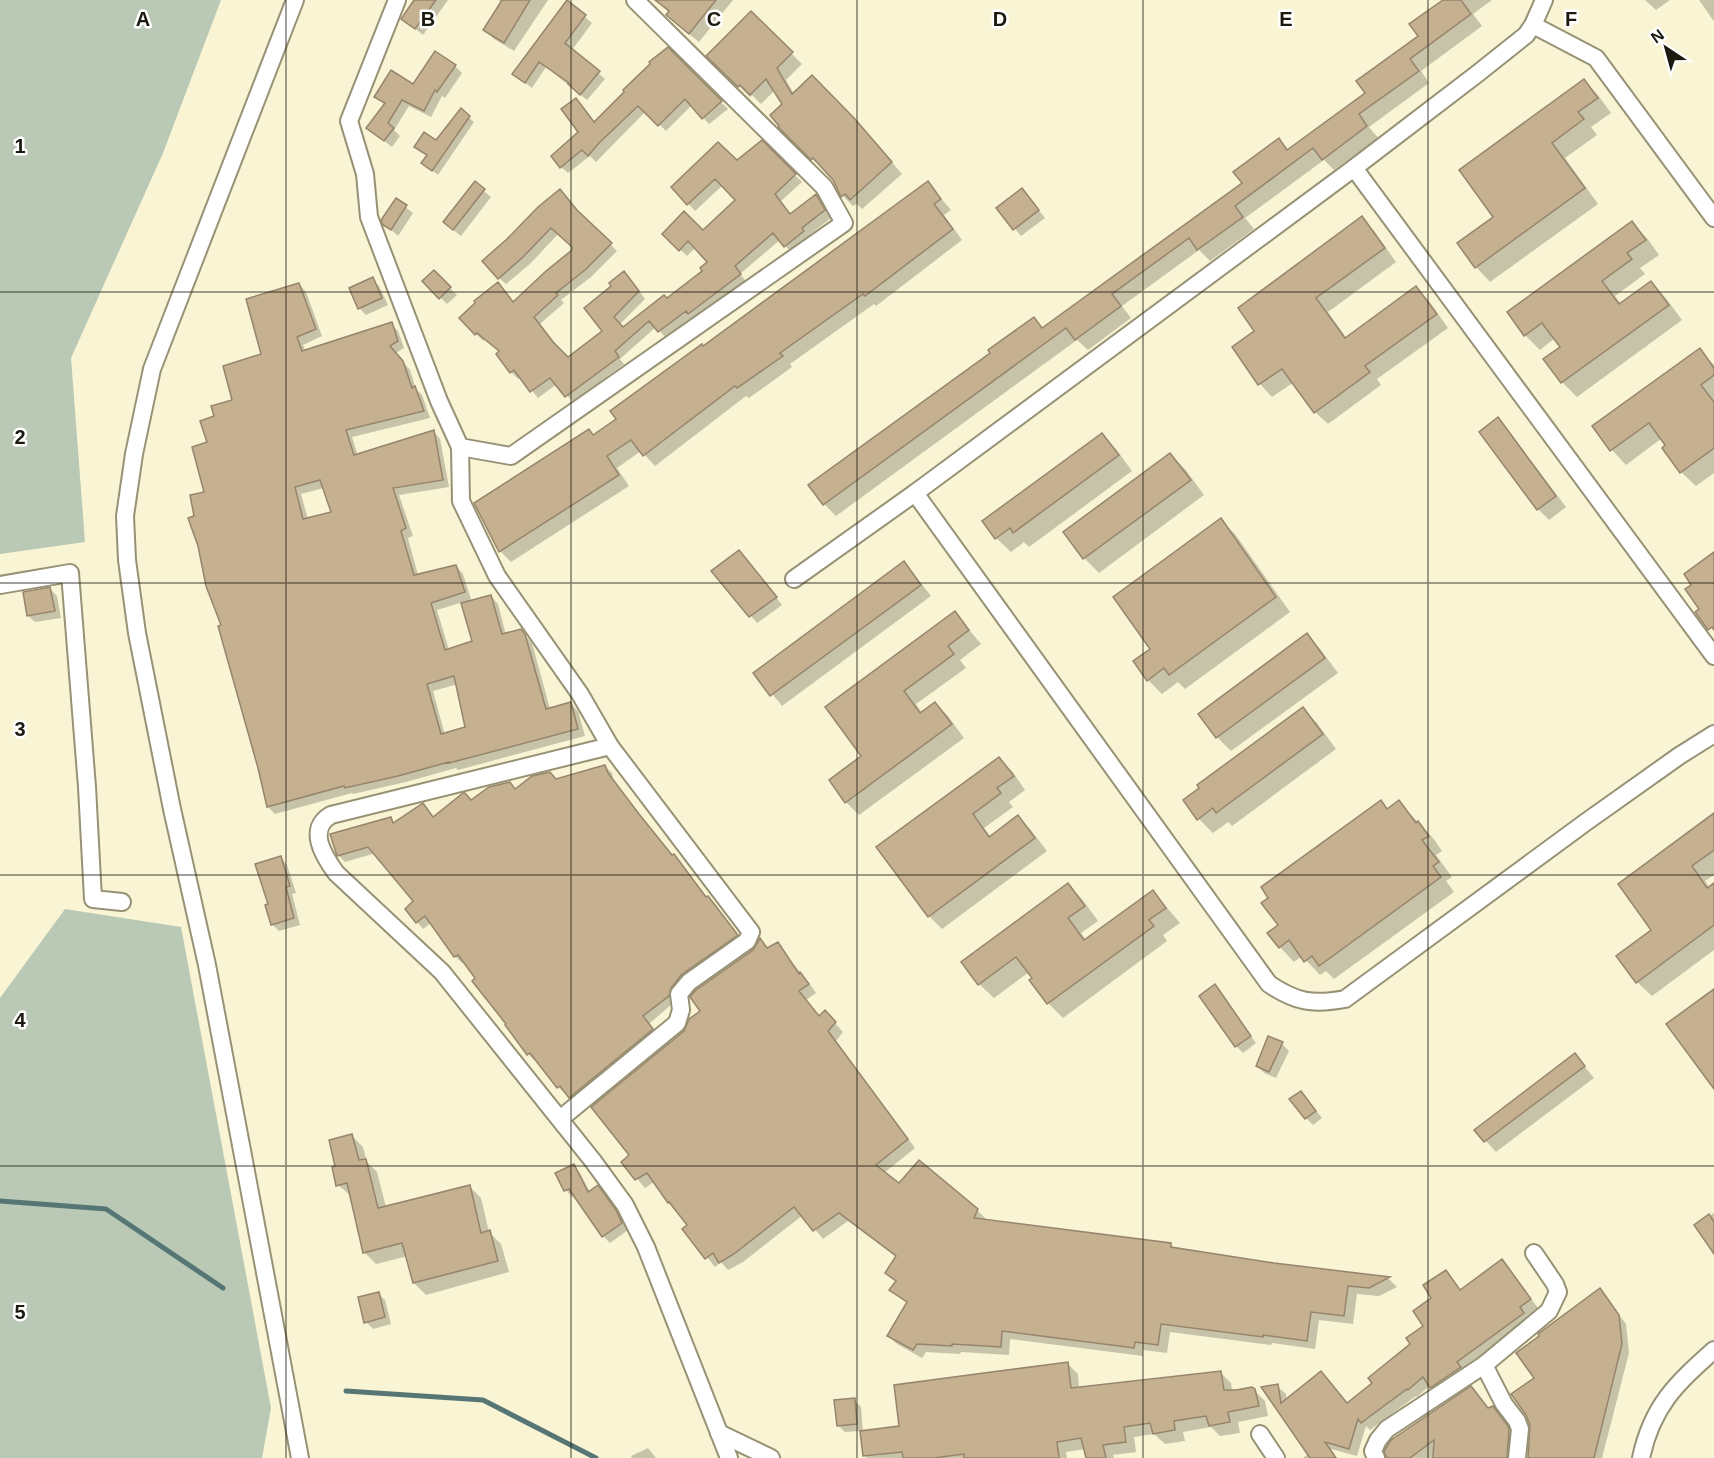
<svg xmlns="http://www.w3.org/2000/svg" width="1714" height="1458" font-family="Helvetica,sans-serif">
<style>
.green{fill:#b9c9b5}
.shadow{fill:#0003;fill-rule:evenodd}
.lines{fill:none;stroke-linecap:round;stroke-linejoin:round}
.stream{stroke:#557675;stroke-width:5}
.building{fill:#c5b08f;stroke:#96856c;stroke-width:1.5;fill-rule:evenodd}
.minor-casing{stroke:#979275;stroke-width:20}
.minor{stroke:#fff;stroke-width:16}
.grid{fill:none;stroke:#1c1a0f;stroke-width:1.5;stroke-opacity:0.55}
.grid-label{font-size:20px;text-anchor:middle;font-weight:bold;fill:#1c1a0f;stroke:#fff;stroke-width:5;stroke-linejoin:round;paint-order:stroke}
</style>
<rect width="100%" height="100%" fill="#f9f4d4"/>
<g class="green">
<polygon points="0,0 221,0 163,153 71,358 85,542 0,554"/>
<polygon points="65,909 181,927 271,1408 262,1458 0,1458 0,998"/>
</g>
<g class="shadow">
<polygon points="416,0 448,0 423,35 403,19"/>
<polygon points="498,0 548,0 514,51 494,39 485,30 502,2"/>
<polygon points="655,0 733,0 699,42 677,24 670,12"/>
<polygon points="1445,0 1492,0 1473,14 1482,26 1421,71 1429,83 1369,127 1378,138 1334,170 1324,160 1245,218 1254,229 1210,261 1199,250 1122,306 1131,318 1088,350 1077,340 836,516 824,504 810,486 992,354 1034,319 1044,329 1244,183 1279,140 1289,150 1367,93 1420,37"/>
<polygon points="1645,0 1670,0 1656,10"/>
<polygon points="1699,0 1714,0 1714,21 1713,20"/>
<polygon points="567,2 592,23 572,50 605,79 587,100 546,67 532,88 514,74"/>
<polygon points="751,13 802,64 786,80 794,94 865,131 902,174 862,209 857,204 853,206 843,196 834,180 824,168 823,169 780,127 784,104 775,90 761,104 752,95 750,97 708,56"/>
<polygon points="668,49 728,109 709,124 692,105 666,131 646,111 596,162 590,156 568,173 561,167 594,123"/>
<polygon points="455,66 462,73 445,98 442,96 431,117 409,106 394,130 400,136 392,147 375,134 385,105 376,97 413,86"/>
<polygon points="1584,81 1598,95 1611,113 1591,127 1597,135 1565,158 1598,204 1490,282 1476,267 1459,244 1495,218"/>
<polygon points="461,111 474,122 438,175 423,163 428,156 416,147 436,142"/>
<polygon points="761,142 802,182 780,202 791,215 816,196 822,203 831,218 808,236 810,239 792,253 780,240 740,274 746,281 696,320 693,317 666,338 656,327 620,359 624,364 573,402 557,384 538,398 521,377 518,379 511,372 498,355 501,352 485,339 483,341 461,318 514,303 574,250 574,247 559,233 530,264 506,284 499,278 508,241 583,217 617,251 591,277 561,300 564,303 540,324 568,359 604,331 631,280 645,299 619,325 623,329 667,300 704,272 709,262 696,247 687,256 664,234 703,232 737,200 723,185 695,211 673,187 737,162"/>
<polygon points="928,183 951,210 944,215 962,240 876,306 874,304 790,364 792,367 749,398 746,396 655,466 641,451 617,468 629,486 511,562 500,551 589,431 594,436 618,419 703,348"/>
<polygon points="475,184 491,197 461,236 452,229"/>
<polygon points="1028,197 1045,218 1021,236 998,208"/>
<polygon points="396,200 413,213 398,236 385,224"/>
<polygon points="1362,218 1374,231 1396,262 1328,312 1347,339 1416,288 1429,301 1448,328 1377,379 1381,385 1328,424 1315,412 1294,382 1272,397 1260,384 1234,347 1257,331"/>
<polygon points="1632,223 1647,238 1659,255 1640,268 1645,274 1615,296 1621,304 1651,283 1665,297 1682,320 1577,397 1562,382 1562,347 1555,338 1540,350 1525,335 1509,313"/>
<polygon points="434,272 457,295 447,304 424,281"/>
<polygon points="372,279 379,286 388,305 366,315 359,308"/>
<path d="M299 284 306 292 322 336 303 345 306 352 391 324 398 331 404 348 396 353 410 370 416 389 422 395 430 418 352 437 358 456 433 431 440 439 449 487 399 495 413 536 408 538 418 575 456 566 463 574 472 602 491 596 498 604 506 635 521 631 532 643 550 709 570 703 578 711 585 736 458 770 456 768 406 782 353 794 352 793 275 814 268 807 220 627 223 626 195 517 206 493 209 443 216 417 234 401 263 355ZM324 488 333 513 308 519 301 494ZM463 602 473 641 449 650 437 610ZM458 684 467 728 445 735 433 691Z"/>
<polygon points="1700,350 1714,365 1714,473 1696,486 1681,472 1662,438 1626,465 1612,450 1594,427"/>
<polygon points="1498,419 1508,430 1566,507 1549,520 1538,509 1481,432"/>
<polygon points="1102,435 1116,449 1132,471 1029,547 1024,542 1011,552 996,538"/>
<polygon points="1170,455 1185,469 1204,495 1099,573 1084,558 1065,532"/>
<polygon points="1220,520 1235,534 1290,612 1185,689 1178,682 1162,694 1148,680 1152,649"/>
<polygon points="746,559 782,605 757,623 713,571"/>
<polygon points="904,563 914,574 931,596 782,706 755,673"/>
<polygon points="50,589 57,596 61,618 35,622 28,616"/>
<polygon points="955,613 981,644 960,660 966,668 916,704 922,713 935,703 948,716 964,738 859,815 846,802 863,757 827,708"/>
<polygon points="1307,635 1321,650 1338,673 1231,751 1217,737"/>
<polygon points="1303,709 1317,723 1336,749 1232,826 1228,822 1213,833 1199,819"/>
<polygon points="999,759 1012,771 1025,790 1009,802 1013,807 984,828 991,837 1018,817 1031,830 1047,851 942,929 929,916 879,847"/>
<polygon points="605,766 612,773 614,782 646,823 707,898 715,904 743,942 649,1024 658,1037 577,1104 558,1087 537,1059 535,1061 528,1054 464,961 462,963 455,956 431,923 423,929 417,922 415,901 376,853 345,862 338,855 391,819 395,824 423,805 434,818 472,802"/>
<polygon points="1380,802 1389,810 1399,802 1433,838 1442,851 1436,855 1452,877 1446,881 1454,892 1334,979 1326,971 1320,975 1302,956 1294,962 1280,947 1280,925"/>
<polygon points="1714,815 1714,875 1705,881 1710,888 1714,885 1714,950 1652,996 1637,982 1653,930"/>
<polygon points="281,858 287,865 296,893 292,894 300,925 279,931 272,924 270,905"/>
<polygon points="1068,885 1082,899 1098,921 1081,933 1086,940 1153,891 1180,923 1163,935 1167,941 1063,1018 1048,1003 1032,981 1034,979 1029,972 994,998 979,984"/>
<polygon points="761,940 769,949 777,944 809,983 816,993 806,1000 820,1017 833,1021 843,1032 836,1041 915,1148 884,1173 899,1185 977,1210 986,1219 985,1221 1171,1245 1175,1249 1274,1264 1389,1279 1397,1287 1379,1296 1357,1294 1353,1324 1319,1320 1315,1349 1272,1343 1271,1345 1170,1332 1167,1353 1143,1350 1143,1356 1010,1339 1009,1355 961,1352 960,1354 926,1352 922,1358 897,1344 888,1336 908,1304 891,1289 897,1282 887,1273 897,1257 848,1221 823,1239 803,1215 743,1262 728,1270 721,1262 715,1267 684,1229 689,1225 669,1202 655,1181 645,1188 623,1162 631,1155 685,1032 754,951"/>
<polygon points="1215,986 1256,1043 1243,1053 1236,1046"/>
<polygon points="1282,1044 1289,1051 1276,1078 1264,1073 1257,1066"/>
<polygon points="1575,1055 1594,1078 1496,1152 1476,1130"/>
<polygon points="1307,1099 1322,1118 1313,1125 1306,1118"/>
<polygon points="351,1135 363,1147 367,1162 377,1172 386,1207 469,1186 481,1198 489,1232 501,1244 509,1272 426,1295 414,1283 408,1256 376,1264 364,1252 351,1196 338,1185"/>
<polygon points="573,1166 580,1173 590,1192 604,1194 628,1230 610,1243 603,1236 576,1195 572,1197 566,1190"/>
<polygon points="1714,1213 1714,1251 1696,1225"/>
<polygon points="1502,1261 1538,1308 1527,1316 1531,1321 1439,1395 1430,1385 1417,1397 1416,1396 1370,1430 1366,1426 1357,1456 1331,1449 1337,1458 1303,1458 1308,1454 1263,1388 1277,1386 1286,1394 1287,1401 1348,1405 1374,1383 1412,1345 1425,1326 1433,1298 1446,1272 1461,1290"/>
<polygon points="1600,1290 1626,1324 1629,1353 1602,1458 1529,1458 1536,1379"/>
<polygon points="378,1293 385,1300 391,1324 373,1329 366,1322"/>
<polygon points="1067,1363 1078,1374 1079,1388 1221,1373 1231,1383 1232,1391 1254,1390 1265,1401 1268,1416 1238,1422 1240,1433 1220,1436 1211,1427 1183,1432 1185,1441 1165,1444 1154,1434 1134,1437 1136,1452 1113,1455 1114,1458 1087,1458 1085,1449 1066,1452 1067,1458 867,1458 865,1456 862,1431 845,1432 838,1425 854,1400 861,1407 863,1432 901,1427"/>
<polygon points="1471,1388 1489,1409 1493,1408 1501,1416 1515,1435 1515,1458 1390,1458"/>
<polygon points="648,1448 656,1458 632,1458 631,1456"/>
</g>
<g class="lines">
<g class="stream">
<polyline points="0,1201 106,1209 223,1288"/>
<polyline points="346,1391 483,1400 596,1458"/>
</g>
</g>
<g class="building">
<polygon points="414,0 436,0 415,29 401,19"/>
<polygon points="502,0 530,0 504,43 483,30"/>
<polygon points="567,0 586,15 565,43 600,71 580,95 568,84 569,83 539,62 525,83 512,74"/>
<polygon points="655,0 716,0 689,34 666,15 669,11"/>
<polygon points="1443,0 1461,0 1471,14 1410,59 1419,71 1359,114 1367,126 1322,160 1313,148 1235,206 1243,217 1197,250 1189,238 1112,294 1121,306 1075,340 1066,328 823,505 808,485 990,353 988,350 1034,317 1042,328 1242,183 1233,172 1279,138 1287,150 1365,93 1356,81 1418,36 1409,24"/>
<polygon points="751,11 793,52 777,68 792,94 812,75 855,119 892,162 850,200 845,194 841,197 833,180 813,158 811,160 778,127 779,126 770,115 782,104 766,79 750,95 740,85 738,87 706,56"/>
<polygon points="668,47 722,101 702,119 685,99 658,126 638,106 599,143 588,156 582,150 560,168 551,156 578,132 561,109 576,98 594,122 624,92 623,90 650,64 649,62"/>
<polygon points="435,51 456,65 437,92 435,90 424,111 402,100 388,123 394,128 384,141 366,128 385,103 374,97 391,70 413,84"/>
<polygon points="1584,79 1598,98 1578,112 1584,119 1552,143 1585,188 1475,268 1457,243 1493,217 1459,170"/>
<polygon points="461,108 470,116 432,171 421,163 427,155 414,147 424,132 436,140"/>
<polygon points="762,140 796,174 775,194 790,214 816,194 825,210 802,228 804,231 784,247 773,233 735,266 741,274 688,314 686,311 658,332 649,321 615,351 619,357 565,397 550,378 530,392 514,370 510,373 496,354 499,351 477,333 475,335 459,318 475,303 474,301 498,282 513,302 546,271 572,250 572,247 551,228 523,257 498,279 482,261 507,239 538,207 560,189 577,210 612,243 585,270 556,293 558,295 534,317 553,342 568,357 602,331 584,308 611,286 609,283 624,271 639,291 614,317 623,327 664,295 667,298 702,271 700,268 707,262 688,241 679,251 662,234 684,211 703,230 735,200 715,179 687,205 671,187 718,142 737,160"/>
<polygon points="475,181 485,189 453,230 443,222"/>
<polygon points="928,181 941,199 934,204 953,229 865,296 863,294 780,353 783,356 737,388 735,386 643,456 631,440 607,456 619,475 499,552 474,503 589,429 593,435 616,419 610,411 702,344 703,346"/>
<polygon points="1022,188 1039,210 1013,230 996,208"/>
<polygon points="396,198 407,205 391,230 383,225 381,220"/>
<polygon points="1362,216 1385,248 1316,298 1345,338 1416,286 1437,314 1365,366 1370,372 1314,413 1282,369 1258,385 1232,347 1254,331 1238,308"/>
<polygon points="1632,221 1646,240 1627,253 1632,259 1602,281 1619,304 1651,281 1669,305 1561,383 1543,359 1560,347 1542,323 1524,336 1507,312"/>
<polygon points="434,270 451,287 439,299 422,281"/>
<polygon points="373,277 382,298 358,309 349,288"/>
<path d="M299 283 316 329 297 337 302 351 392 322 398 341 390 346 403 361 412 388 415 386 424 411 346 430 354 455 434 430 443 480 393 488 406 528 401 531 414 575 456 565 465 592 431 603 445 650 472 641 461 603 491 595 502 634 521 629 525 634 546 709 571 702 578 729 449 763V762L398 776 345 788 344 786 267 807 258 768 218 626 221 625 206 586 198 546 188 518 194 516 190 495 204 492 192 447 207 442 200 421 214 416 211 406 232 400 223 366 261 354 246 299ZM320 480 331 512 303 519 295 487ZM454 676 465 727 441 734 427 684Z"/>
<polygon points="1700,348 1714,368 1714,375 1701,385 1714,402 1714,448 1680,473 1662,448 1665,445 1649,423 1610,451 1592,426"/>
<polygon points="1498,417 1556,496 1537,510 1479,432"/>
<polygon points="1102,433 1119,455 1013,533 1010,528 995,539 982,521"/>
<polygon points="1170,453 1191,480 1083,559 1063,532"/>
<polygon points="1221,518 1276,597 1169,675 1164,668 1147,681 1133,661 1150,649 1113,597"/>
<polygon points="739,550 777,597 749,617 711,571"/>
<polygon points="1714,552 1714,630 1712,627 1708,630 1695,612 1699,609 1685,589 1691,585 1684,574"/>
<polygon points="904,561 921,585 770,696 753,673"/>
<polygon points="50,587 55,611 27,616 23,592"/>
<polygon points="955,611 969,630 948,646 954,654 904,691 920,713 935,702 952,724 845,803 829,780 861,756 825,707"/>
<polygon points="1307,633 1325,658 1216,738 1198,714"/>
<polygon points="1303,707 1323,734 1216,813 1213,808 1197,820 1183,800 1199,788 1197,785"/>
<polygon points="999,757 1014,776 997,788 1001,793 973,814 989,837 1018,815 1035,838 928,917 876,847"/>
<polygon points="605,765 608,773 639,814 672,855 674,854 706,897 708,896 738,935 681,975 671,988 669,996 643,1016 653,1029 569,1098 560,1086 557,1088 530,1053 527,1055 505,1025 506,1024 472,981 475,978 458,955 454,957 425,916 416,923 405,909 413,901 368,847 337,856 330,834 391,817 393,823 423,803 433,817 463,793 465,793 471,800 489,787 510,782 515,789 532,776 550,772 556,779"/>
<polygon points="1381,800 1387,809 1399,800 1416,823 1418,821 1429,836 1422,840 1439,862 1433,866 1441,877 1319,966 1312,956 1304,962 1289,940 1279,948 1267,933 1278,925 1261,903 1268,898 1261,887"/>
<polygon points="1714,813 1714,850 1692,866 1707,888 1714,883 1714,925 1636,983 1616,956 1651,930 1618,884"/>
<polygon points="281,856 290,886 286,887 294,918 271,925 265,905 268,904 255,864"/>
<polygon points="1068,883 1085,906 1068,918 1084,940 1153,890 1166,908 1149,920 1154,926 1047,1004 1029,980 1032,978 1016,957 978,985 961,962"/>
<polygon points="760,938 767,948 778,942 799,974 800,972 809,984 799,991 819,1016 825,1010 836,1022 828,1031 908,1139 876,1165 899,1183 919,1160 978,1209 974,1218 1171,1243 1171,1247 1274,1263 1390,1277 1369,1288 1348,1286 1344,1316 1311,1312 1307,1341 1263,1335 1263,1337 1161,1324 1158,1345 1135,1342 1134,1348 1002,1331 1001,1347 952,1344 952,1346 917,1344 913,1350 887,1336 907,1302 889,1290 896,1281 885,1273 896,1256 839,1213 813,1231 794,1207 734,1254 719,1263 713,1253 705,1259 682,1229 687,1225 669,1202 668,1203 647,1173 635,1180 621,1162 629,1155 591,1107 684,1031 689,1019 700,1011 690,997 696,990 753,950"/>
<polygon points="1215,984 1251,1036 1235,1047 1199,996"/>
<polygon points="1714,989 1714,1089 1666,1024"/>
<polygon points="1268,1036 1283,1042 1269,1072 1256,1066"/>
<polygon points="1575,1053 1585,1066 1484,1142 1474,1130"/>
<polygon points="1301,1091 1316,1111 1305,1119 1289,1099"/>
<polygon points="352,1134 359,1160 366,1159 378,1208 470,1185 481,1233 490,1230 498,1261 413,1283 402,1243 363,1253 347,1183 336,1186 332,1167 335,1166 329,1140"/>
<polygon points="574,1164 588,1192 598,1185 616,1210 622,1223 602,1237 569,1189 564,1191 555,1173"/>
<polygon points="1709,1214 1714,1222 1714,1254 1694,1225"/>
<polygon points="1502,1259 1531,1299 1520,1307 1524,1313 1457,1362 1461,1367 1458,1369 1430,1388 1423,1377 1408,1390 1407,1389 1361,1423 1358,1419 1349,1449 1325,1442 1336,1458 1310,1458 1261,1387 1278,1384 1281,1403 1321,1371 1347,1403 1372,1383 1368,1378 1410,1344 1406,1338 1423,1326 1413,1311 1431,1298 1423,1285 1446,1270 1460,1290"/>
<polygon points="1600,1288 1619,1315 1622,1344 1594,1458 1528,1458 1530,1425 1526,1415 1511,1394 1534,1378 1516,1353 1539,1336 1538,1334"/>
<polygon points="379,1292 385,1317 364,1323 358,1297"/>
<polygon points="1068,1362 1071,1388 1221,1371 1224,1390 1236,1390 1252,1387 1255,1389 1259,1406 1228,1412 1230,1422 1209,1426 1206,1416 1174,1421 1175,1430 1153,1434 1150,1423 1124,1427 1126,1442 1103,1445 1106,1458 1086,1458 1081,1438 1057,1442 1059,1458 964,1458 964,1454 934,1458 903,1458 902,1452 863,1456 860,1431 899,1426 894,1385"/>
<polygon points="1471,1386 1488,1408 1493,1406 1508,1426 1509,1430 1507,1458 1433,1458 1434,1440 1410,1458 1387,1458 1384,1451 1391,1440"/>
<polygon points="855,1398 857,1424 837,1426 834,1400"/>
</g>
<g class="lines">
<g class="minor-casing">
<g id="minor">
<polyline points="295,0 152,369 134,454 125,516 127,560 137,633 172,809 207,965 300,1458"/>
<polyline points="397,0 349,121 365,174 369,217 439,401 460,447 461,501 497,576 580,694 610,746 751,932 747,941 689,982 679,994 681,1010 677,1023 560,1119"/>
<path d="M1544 0 1533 25 1526 35 1477 74 1354 168 915 493 1269 984C1296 1002 1312 1005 1345 999L1586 822 1679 756 1714 734"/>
<polyline points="1533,25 1596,58 1714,218"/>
<polyline points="1354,168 1714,656"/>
<polyline points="460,447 511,456 844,223 824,187 635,0"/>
<polyline points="794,579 915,493"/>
<polyline points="0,585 70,573 87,787 93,899 122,902"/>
<path d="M610 746 331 815C307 829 323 855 336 873L442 972 593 1161 625 1205 646 1247 729 1458"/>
<polyline points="1484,1365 1504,1404 1517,1421 1520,1429 1517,1458"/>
<polyline points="719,1433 771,1458"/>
<polyline points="1260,1434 1276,1458"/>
<polyline points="1376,1458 1373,1451 1378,1440 1387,1429 1484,1365 1549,1311 1558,1292 1555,1284 1534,1253"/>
<path d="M1641 1458C1652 1406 1676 1384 1714 1350"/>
</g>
</g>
<use href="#minor" class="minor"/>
</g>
<path class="grid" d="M286 0V1458M571 0V1458M857 0V1458M1143 0V1458M1428 0V1458M0 292H1714M0 583H1714M0 875H1714M0 1166H1714"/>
<g class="grid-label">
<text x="143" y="26">A</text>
<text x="428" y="26">B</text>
<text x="714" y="26">C</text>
<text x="1000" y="26">D</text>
<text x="1286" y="26">E</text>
<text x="1571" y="26">F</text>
<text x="20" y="153">1</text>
<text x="20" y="444">2</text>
<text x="20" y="736">3</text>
<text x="20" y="1027">4</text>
<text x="20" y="1319">5</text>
</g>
<g transform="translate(1666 48) rotate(324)" stroke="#ffffff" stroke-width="4.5" paint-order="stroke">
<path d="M0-4.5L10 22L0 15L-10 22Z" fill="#1c1a0f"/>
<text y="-9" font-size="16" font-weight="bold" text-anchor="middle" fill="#1c1a0f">N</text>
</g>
</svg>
